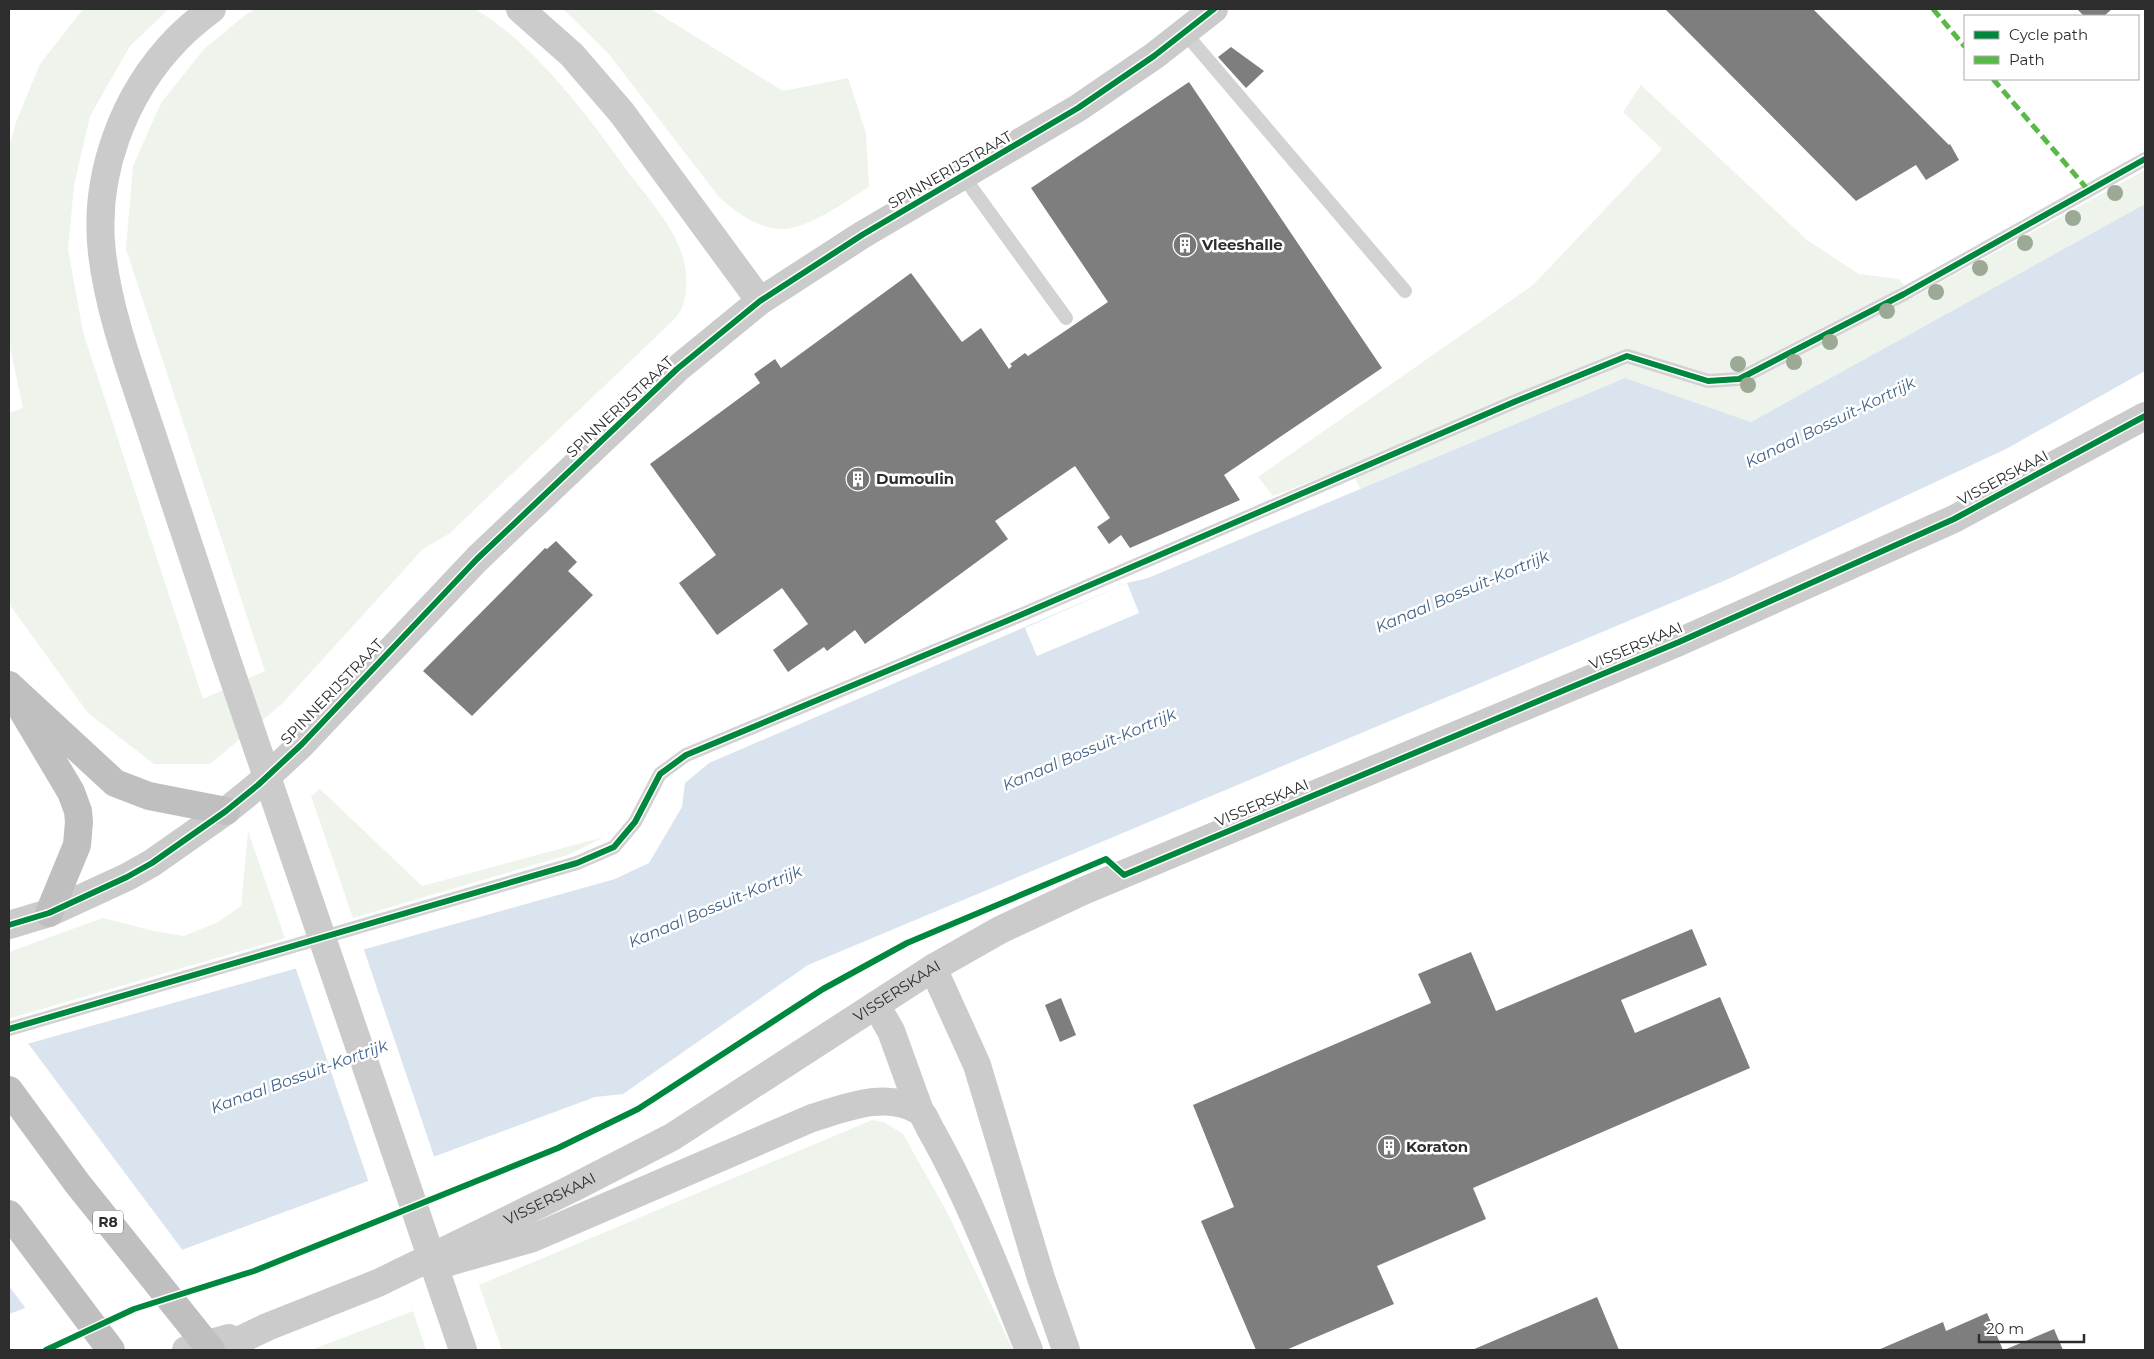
<svg xmlns="http://www.w3.org/2000/svg" width="2154" height="1359" font-family="Montserrat,sans-serif">
<style>
.green{fill:#eef3ec}
.water{fill:#dae4ef}
.pier{fill:#fff}
.building{fill:#7e7e7e}
.lines{fill:none;stroke-linecap:round;stroke-linejoin:round}
.lane{stroke:#d2d2d2;stroke-width:14}
.secondary{stroke:#cbcbcb;stroke-width:28}
.highway{stroke:#bfbfbf;stroke-width:28}
.secondary-bridge{stroke:#cbcbcb;stroke-width:28}
.highway-bridge{stroke:#bfbfbf;stroke-width:28}
.quiet{stroke:#58b947;stroke-width:5;stroke-dasharray:10 5;stroke-linecap:butt}
.cycleway-casing{stroke:#fff;stroke-width:9}
.cycleway{stroke:#00873e;stroke-width:6}
.tree{fill:#9caa95}
.labels{text-anchor:middle;stroke-width:5;stroke-linejoin:round;paint-order:stroke}
.shield{fill:#fff;stroke:#6c6c6c;stroke-width:1}
.shield-label{font-size:14px;font-weight:bold;fill:#2d2d2d}
.street-label{font-size:15px;fill:#2d2d2d;stroke:#fff}
.poi-label{font-size:15px;font-weight:bold;fill:#2d2d2d;stroke:#fff;text-anchor:start}
.water-label{font-size:16px;font-style:italic;fill:#436388;stroke:#fff}
</style>
<rect width="100%" height="100%" fill="#fff"/>
<g class="green">
<path d="M83 9H169L130 46 90 116 74 185 68 249 83 332 203 699 265 671 126 249 133 166 161 103 204 49 245 15 256 9H475C540 48 591 121 635 181 653 204 675 229 683 258 688 272 688 296 681 310 677 317 669 324 663 330L449 534 423 549 282 704 210 764H154L88 713 9 604V413L23 408 9 343V147L16 122 40 64Z"/>
<path d="M563 9H651L783 91 848 78 866 133 869 187C846 201 810 228 783 229 759 229 736 213 719 197L608 53Z"/>
<polygon points="1641,85 1807,240 1859,274 1899,279 1914,297 2145,170 2145,204 1751,422 1625,378 1360,489 1350,466 1273,496 1258,477 1533,285 1662,149 1623,112"/>
<polygon points="320,789 422,886 604,837 568,855 353,918 311,796"/>
<polygon points="248,831 285,938 11,1018 9,1015 9,952 103,918 154,931 184,936 218,922 241,906"/>
<polygon points="872,1120 884,1122 903,1134 947,1212 1013,1350 502,1350 479,1285"/>
<polygon points="413,1311 426,1350 311,1350"/>
</g>
<polygon class="water" points="2145,204 2145,371 2006,449 1726,580 808,965 623,1094 595,1097 9,1314 9,1049 615,879 649,863 682,807 685,783 709,763 1127,583 1148,578 1625,378 1751,422"/>
<g class="pier">
<polygon points="1127,583 1139,613 1037,656 1025,628"/>
<polygon points="363,947 435,1159 369,1183 295,966"/>
<polygon points="27,1042 184,1252 27,1310 9,1286 9,1047"/>
</g>
<g class="building">
<polygon points="1665,9 1813,9 1949,145 1950,144 1959,160 1926,180 1916,165 1856,201"/>
<polygon points="2077,9 2112,9 2104,16 2084,16"/>
<polygon points="1231,47 1264,71 1246,88 1218,57"/>
<polygon points="1189,82 1382,368 1224,475 1240,500 1130,548 1121,535 1109,544 1097,527 1110,518 1075,466 995,521 1008,539 865,644 855,630 827,651 824,647 788,672 773,650 808,624 782,588 717,635 679,583 716,555 650,464 760,383 754,374 775,359 781,368 911,273 962,342 981,328 1009,369 1012,366 1010,364 1025,353 1028,356 1108,302 1031,188"/>
<polygon points="556,541 577,562 568,571 593,595 472,716 423,671 545,548 547,549"/>
<polygon points="1692,929 1707,965 1621,1000 1635,1033 1720,997 1750,1068 1473,1188 1486,1219 1377,1266 1394,1304 1286,1350 1256,1350 1201,1221 1234,1207 1193,1105 1431,1003 1418,974 1471,952 1496,1011"/>
<polygon points="1061,998 1076,1035 1060,1042 1045,1005"/>
<polygon points="1597,1297 1619,1350 1472,1350"/>
<polygon points="1987,1313 2003,1350 1878,1350 1943,1322 1946,1331"/>
<polygon points="2054,1329 2063,1350 2004,1350"/>
</g>
<g class="lines">
<g class="lane">
<polyline points="1185,33 1405,291"/>
<polyline points="963,176 1066,318"/>
<polyline points="9,1029 577,863 614,847 635,822 660,774 686,755 1016,617 1514,402 1627,356 1708,381 1739,379 1904,294 2145,159"/>
</g>
<g class="secondary">
<path d="M212 9C200 18 188 28 178 38 123 94 93 176 102 253 109 313 131 371 150 428 175 504 200 579 225 654"/>
<polyline points="520,9 572,55 622,113 760,301"/>
<polyline points="9,925 49,913 127,877 152,863 226,811 258,785 302,744 477,559 677,369 760,301 862,235 1078,108 1154,56 1214,9"/>
<polyline points="933,968 977,1065 1041,1278 1066,1350"/>
<polyline points="876,1005 891,1031 920,1111"/>
<path d="M449 1262 533 1238 812 1118C845 1108 885 1091 918 1110 924 1113 928 1126 932 1132 971 1201 999 1277 1029 1350"/>
<polyline points="186,1350 229,1338"/>
<path id="s1" d="M219 1350 267 1327 378 1283 571 1189 672 1137 933 968 1000 930 1083 891 1679 642 1954 519 2145 416"/>
</g>
<g class="highway">
<polyline points="9,685 115,783 149,796 226,811"/>
<polyline points="21,708 71,792 78,811 79,822 77,845 49,913"/>
<polyline points="9,1214 111,1350"/>
</g>
<polyline class="secondary-bridge" points="225,654 463,1350"/>
<polyline class="highway-bridge" points="9,1090 77,1183 211,1350"/>
<g class="quiet">
<polyline points="1933,9 1965,47"/>
<polyline points="1993,79 2089,191"/>
</g>
<g class="cycleway-casing">
<g id="cycleway">
<polyline points="9,925 49,913 127,877 152,863 226,811 258,785 302,744 477,559 677,369 760,301 862,235 1078,108 1154,56 1214,9"/>
<polyline points="9,1029 577,863 614,847 635,822 660,774 686,755 1016,617 1514,402 1627,356 1708,381 1739,379 1904,294 2145,159"/>
<polyline points="46,1350 134,1309 254,1271 558,1148 638,1109 823,989 907,943 1106,859 1124,875 1679,642 1954,519 2145,416"/>
</g>
</g>
<use href="#cycleway" class="cycleway"/>
</g>
<g class="tree">
<circle cx="2115" cy="193" r="8"/>
<circle cx="2073" cy="218" r="8"/>
<circle cx="2025" cy="243" r="8"/>
<circle cx="1980" cy="268" r="8"/>
<circle cx="1936" cy="292" r="8"/>
<circle cx="1887" cy="311" r="8"/>
<circle cx="1830" cy="342" r="8"/>
<circle cx="1794" cy="362" r="8"/>
<circle cx="1738" cy="364" r="8"/>
<circle cx="1748" cy="385" r="8"/>
</g>
<defs>
<g id="building-disc" transform="scale(1.25)"><circle r="9.5" fill="#767676" stroke="#fff"/><path d="M-4-6H4V6H1V3H-1V6H-4ZM-2.5-4.3h1.7v1.8h-1.7ZM.8-4.3h1.7v1.8H.8ZM-2.5-1h1.7V.8h-1.7ZM.8-1h1.7V.8H.8Z" fill="#fff"/></g>
</defs>
<g fill-rule="evenodd">
<use href="#building-disc" x="1185" y="245"/>
<use href="#building-disc" x="858" y="479"/>
<use href="#building-disc" x="1389" y="1147"/>
</g>
<g class="labels">
<rect class="shield" x="93" y="1210.5" width="30" height="23" rx="4"/>
<g class="shield-label">
<text x="108" y="1227">R8</text>
</g>
<g class="street-label">
<text transform="translate(950 170) rotate(-30)" y="5">SPINNERIJSTRAAT</text>
<text transform="translate(620 407) rotate(-43)" y="5">SPINNERIJSTRAAT</text>
<text transform="translate(2003 478) rotate(-28)" y="5">VISSERSKAAI</text>
<text transform="translate(1636 646) rotate(-23)" y="5">VISSERSKAAI</text>
<text transform="translate(332 692) rotate(-46)" y="5">SPINNERIJSTRAAT</text>
<text transform="translate(1262 803) rotate(-23)" y="5">VISSERSKAAI</text>
<text dy="5" stroke="none"><textPath href="#s1" startOffset="769">VISSERSKAAI</textPath></text>
<text dy="5" stroke="none"><textPath href="#s1" startOffset="364">VISSERSKAAI</textPath></text>
</g>
<g class="poi-label">
<text x="1202" y="250">Vleeshalle</text>
<text x="876" y="484">Dumoulin</text>
<text x="1406" y="1152">Koraton</text>
</g>
<g class="water-label">
<text transform="translate(1830 422) rotate(-26)" y="6">Kanaal Bossuit-Kortrijk</text>
<text transform="translate(1462 591) rotate(-23)" y="6">Kanaal Bossuit-Kortrijk</text>
<text transform="translate(1089 749) rotate(-23)" y="6">Kanaal Bossuit-Kortrijk</text>
<text transform="translate(715 906) rotate(-23)" y="6">Kanaal Bossuit-Kortrijk</text>
<text transform="translate(299 1076) rotate(-20)" y="6">Kanaal Bossuit-Kortrijk</text>
</g>
</g>
<rect width="2154" height="1359" fill="none" stroke="#2d2d2d" stroke-width="20"/>
<rect x="1964" y="15" width="175" height="65" fill="#ffffff" stroke="#ababab"/>
<rect x="1974" y="31" width="25" height="8" fill="#00873e" stroke="#ababab"/>
<text x="2009" y="40" font-size="15" fill="#2d2d2d">Cycle path</text>
<rect x="1974" y="56" width="25" height="8" fill="#58b947" stroke="#ababab"/>
<text x="2009" y="65" font-size="15" fill="#2d2d2d">Path</text>
<path d="M1979 1334v8h105v-8" fill="none" stroke="#2d2d2d" stroke-width="2.5"/>
<text x="1986" y="1334" font-size="15" fill="#2d2d2d" stroke="#ffffff" stroke-width="4" paint-order="stroke">20 m</text>
</svg>
